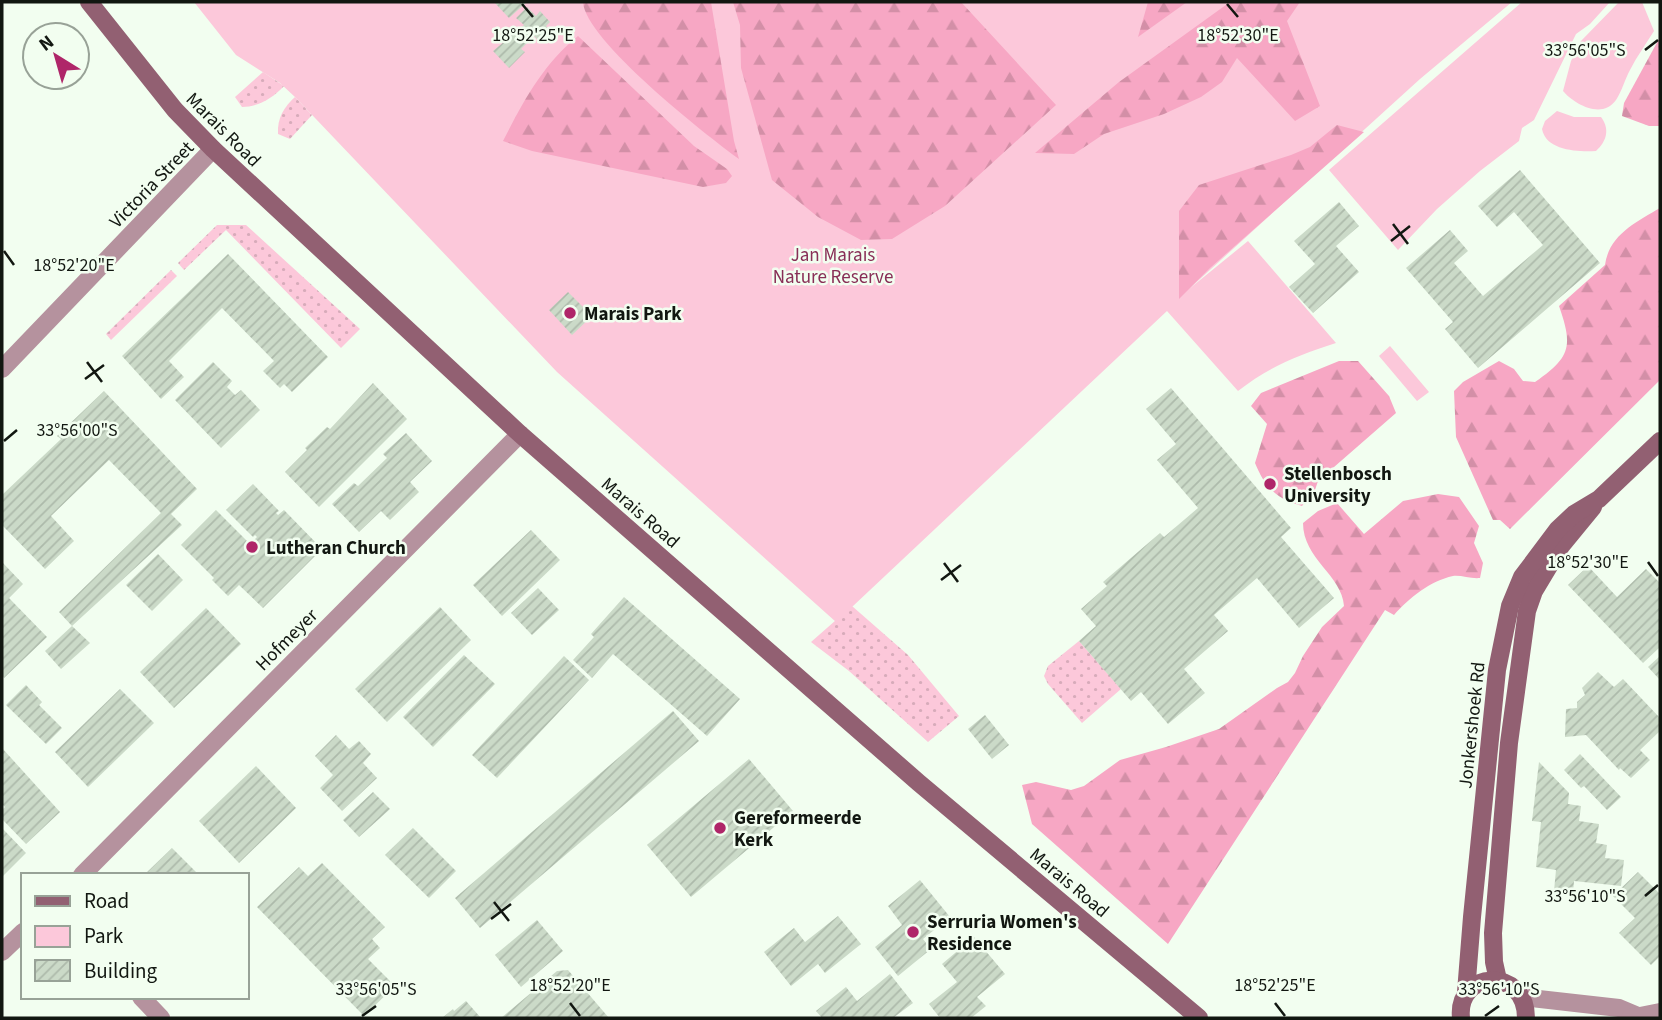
<svg xmlns="http://www.w3.org/2000/svg" width="1662" height="1020" font-family="'Source Sans 3',sans-serif">
<style>
.green{fill:#fcc8da}
.forest{fill:url(#forest-firs)}
.garden{fill:url(#garden-dots)}
.building{fill:url(#building-hatch)}
.lines{fill:none;stroke-linecap:round;stroke-linejoin:round}
.street{stroke:#b5929e;stroke-width:18}
.secondary{stroke:#926072;stroke-width:18}
.ticks{fill:none;stroke:#121711;stroke-width:2.5}
.poi-dot{fill:#af2669;stroke:#f2fef0;stroke-width:2.5}
.labels{text-anchor:middle;stroke-width:5;stroke-linejoin:round;paint-order:stroke}
.street-label{font-size:19px;fill:#121711;stroke:#f2fef0}
.park-label{font-size:19px;fill:#882e56;stroke:#f2fef0}
.poi-label{font-size:19px;font-weight:bold;fill:#121711;stroke:#f2fef0;text-anchor:start}
.ticks-label{font-size:18px;text-anchor:middle;fill:#121711;stroke:#f2fef0;stroke-width:5;stroke-linejoin:round;paint-order:stroke}
</style>
<defs>
<pattern id="forest-firs" width="22" height="20" patternUnits="userSpaceOnUse" patternTransform="scale(1.75)"><rect width="22" height="20" fill="#f7a7c4"/><path d="M5 1l3.5 6h-7zM16 11l3.5 6h-7z" fill="#d38fa7"/></pattern>
<pattern id="garden-dots" width="8" height="8" patternUnits="userSpaceOnUse" patternTransform="scale(1.75)"><rect width="8" height="8" fill="#fcc8da"/><path d="M2 2h.1M6 6h.1" fill="none" stroke="#d7abba" stroke-width="1.8" stroke-linecap="round"/></pattern>
<pattern id="building-hatch" width="6" height="6" patternUnits="userSpaceOnUse" patternTransform="scale(1.75)"><rect width="6" height="6" fill="#cbdac8"/><path d="M-1 1l2-2M0 6l6-6M5 7l2-2" fill="none" stroke="#adbaab"/></pattern>
</defs>
<rect width="100%" height="100%" fill="#f2fef0"/>
<g class="green">
<path d="M194 2H1512L1420 79 1189 289 1248 241 1336 343C1298 355 1269 367 1238 391L1167 311 836 622 557 372 295 97 280 83 236 55Z"/>
<polygon points="1522,2 1610,2 1590,24 1576,34 1534,120 1522,128 1519,141 1480,171 1437,209 1398,250 1329,170"/>
<path d="M1619 2H1642L1654 31C1646 44 1637 56 1630 70 1625 79 1622 91 1616 100 1602 120 1574 104 1563 91L1571 61 1581 41Z"/>
<path d="M1557 111 1574 117H1601C1610 129 1607 141 1596 151 1579 152 1546 151 1542 129L1545 121Z"/>
<polygon points="1390,346 1429,392 1417,401 1379,356"/>
</g>
<g class="forest">
<path d="M583 2H711L734 141 739 159C706 135 585 40 583 2Z"/>
<polygon points="733,2 961,2 1056,105 945,206 892,239 861,240 818,217 772,180 741,68 740,25"/>
<polygon points="1148,2 1187,2 1138,37"/>
<polygon points="1230,2 1300,2 1287,21 1320,106 1295,121 1237,58 1222,82 1201,97 1164,114 1104,134 1074,154 1035,153 1119,82"/>
<path d="M578 36 694 146 727 169 732 176 726 183 703 187 532 151 503 141C523 102 543 64 578 36Z"/>
<polygon points="1660,37 1660,126 1649,126 1622,116 1624,103"/>
<polygon points="1337,125 1364,132 1210,268 1179,299 1179,211 1199,185 1291,155 1310,147"/>
<path d="M1660 208V380L1510 529 1500 520H1493L1456 437 1454 391 1463 382 1499 361 1514 369 1523 381 1535 382C1571 357 1573 346 1559 306L1605 265C1609 235 1636 222 1660 208Z"/>
<path d="M1339 361H1358L1389 396 1396 413 1318 481 1315 490 1302 506C1276 499 1265 487 1255 463L1267 424 1251 406 1261 393Z"/>
<path d="M1438 494 1459 497 1479 526 1474 543 1483 563 1480 578C1471 579 1461 575 1453 576 1430 581 1409 598 1394 615L1385 610 1168 944 1032 824 1022 785 1036 782 1071 790 1084 786 1120 760 1166 747 1219 729 1277 688 1288 682 1295 673 1303 656 1322 627 1344 606C1342 575 1303 559 1303 523L1318 511 1337 503 1364 534 1403 501Z"/>
</g>
<g class="garden">
<path d="M263 72 284 86C273 98 258 107 242 107L235 97Z"/>
<path d="M295 97 312 115 290 139 278 134C277 118 284 107 295 97Z"/>
<polygon points="217,225 246,225 360,329 341,348 226,230 184,270 178,263"/>
<polygon points="171,270 177,276 111,340 106,334"/>
<polygon points="852,606 908,655 959,716 928,742 849,671 811,642"/>
<polygon points="1079,641 1121,689 1082,723 1048,684 1044,676 1048,666"/>
</g>
<g class="building">
<polygon points="494,2 527,2 509,18"/>
<polygon points="527,7 536,16 540,11 550,22 546,26 551,31 539,41 534,36 521,49 525,52 509,68 493,51 524,25 516,18"/>
<polygon points="1520,170 1600,263 1478,368 1445,329 1453,322 1406,268 1450,230 1468,251 1454,263 1483,296 1543,245 1514,212 1497,227 1478,206"/>
<polygon points="1339,202 1359,226 1336,246 1359,272 1313,313 1289,287 1315,264 1294,241"/>
<polygon points="228,254 328,357 292,392 284,384 280,388 263,371 274,361 222,308 169,361 184,377 161,399 122,356"/>
<polygon points="568,292 592,316 572,335 549,310"/>
<polygon points="213,362 232,381 227,387 235,395 241,390 260,410 221,448 175,400"/>
<polygon points="373,383 407,419 319,507 285,472 307,450 305,448 327,427 330,429"/>
<polygon points="1171,388 1291,528 1281,537 1334,598 1299,628 1257,578 1214,615 1228,631 1184,669 1205,693 1168,724 1141,692 1131,701 1079,641 1096,626 1081,609 1107,586 1103,582 1160,533 1164,537 1198,508 1157,460 1176,444 1146,409"/>
<polygon points="104,391 197,489 171,514 182,525 72,626 59,612 161,513 109,460 51,516 74,541 45,569 2,525 2,495 61,439 57,436"/>
<polygon points="406,433 432,461 410,482 419,492 390,520 381,511 359,532 332,504 354,483 358,486 387,458 383,454"/>
<polygon points="253,484 279,511 276,513 278,515 284,510 322,549 263,608 239,585 228,596 212,580 214,578 181,545 216,510 250,544 257,537 255,535 253,537 226,510"/>
<polygon points="531,530 560,560 502,616 473,585"/>
<polygon points="158,554 183,580 152,611 126,585"/>
<polygon points="2,562 23,584 9,598 47,637 4,678 2,675"/>
<polygon points="1588,566 1617,597 1646,569 1660,583 1660,650 1659,648 1643,663 1568,585"/>
<polygon points="538,588 559,610 532,635 511,613"/>
<polygon points="624,597 740,699 707,736 613,654 592,678 573,660 594,637 591,634"/>
<polygon points="440,607 471,640 387,722 355,689"/>
<polygon points="206,608 241,644 174,708 140,672"/>
<polygon points="72,626 90,643 61,669 45,651"/>
<polygon points="464,655 495,684 433,747 403,717"/>
<polygon points="564,656 589,680 497,778 472,755"/>
<polygon points="1660,656 1660,680 1648,667"/>
<polygon points="1598,672 1614,687 1623,679 1660,718 1660,731 1640,750 1650,760 1631,778 1620,768 1619,770 1586,735 1565,737 1566,709 1577,708 1577,702 1585,695 1582,688"/>
<polygon points="26,685 42,702 39,705 62,728 46,744 6,705"/>
<polygon points="120,689 154,723 88,787 55,752"/>
<polygon points="673,711 699,741 480,928 455,898"/>
<polygon points="985,715 1009,745 992,759 968,729"/>
<polygon points="336,735 349,749 359,741 371,754 363,763 377,778 342,811 320,788 333,775 315,756"/>
<polygon points="2,748 60,812 26,844 2,819 2,810 5,807 2,804"/>
<polygon points="1580,754 1621,797 1607,810 1584,786 1581,788 1564,770"/>
<polygon points="749,759 793,811 691,897 647,845"/>
<polygon points="1539,762 1569,793 1568,804 1581,806 1579,821 1599,824 1596,843 1607,845 1605,858 1624,860 1621,886 1574,881 1573,893 1554,891 1556,870 1536,867 1541,822 1532,821"/>
<polygon points="256,766 296,808 239,863 199,821"/>
<polygon points="373,792 390,809 359,837 343,820"/>
<polygon points="2,828 26,853 2,877"/>
<polygon points="413,828 456,871 429,898 385,855"/>
<polygon points="172,848 199,875 144,875"/>
<polygon points="322,863 385,927 372,939 380,948 368,959 395,986 364,1016 257,907 299,867 308,876"/>
<polygon points="1638,872 1660,894 1660,956 1651,965 1619,933 1635,918 1613,896"/>
<polygon points="920,880 950,917 923,939 931,949 898,976 875,947 902,925 888,906"/>
<polygon points="838,916 861,944 825,973 818,964 791,986 764,952 794,928 805,942"/>
<polygon points="537,920 563,951 521,987 495,955"/>
<polygon points="974,937 1005,974 977,997 986,1006 971,1018 940,1018 929,1004 957,982 942,964"/>
<polygon points="568,970 609,1018 501,1018 557,971"/>
<polygon points="890,974 913,1003 893,1018 822,1018 816,1011 846,987 857,1001"/>
<polygon points="466,1001 481,1018 442,1018 453,1009 454,1011"/>
</g>
<g class="lines">
<g class="street">
<polyline points="2,369 213,149"/>
<polyline points="82,875 520,434"/>
<polyline points="2,952 23,932"/>
<polyline points="141,997 161,1018"/>
<polyline points="1522,997 1619,1008 1638,1016"/>
<polyline points="1630,1018 1660,1012"/>
</g>
<g class="secondary">
<polyline points="89,2 175,110 213,149 520,434 919,783 1199,1018"/>
<polyline points="1498,980 1494,962 1493,933 1509,743 1527,611 1534,591 1561,546 1593,507"/>
<polyline points="1466,992 1472,917 1497,670 1510,606 1522,577 1558,529 1574,514 1599,499 1660,441"/>
<path d="M1461 1018C1456 970 1526 966 1526 1018"/>
</g>
</g>
<path class="ticks" d="M522 4 533 17M1227 4 1238 17M1645 50 1658 40M1393 224 1408 244M1391 241 1410 226M4 251 14 265M87 362 102 382M85 379 104 365M4 441 17 430M1648 562 1658 576M944 563 958 582M941 580 961 565M1645 896 1658 885M494 902 509 921M491 919 511 904M570 1003 580 1016M1275 1003 1285 1016M362 1016 376 1006M1485 1016 1499 1006"/>
<g class="poi-dot">
<circle cx="570" cy="313" r="7"/>
<circle cx="1270" cy="484" r="7"/>
<circle cx="252" cy="547" r="7"/>
<circle cx="720" cy="828" r="7"/>
<circle cx="913" cy="932" r="7"/>
</g>
<g class="labels">
<g class="street-label">
<text transform="translate(224 129) rotate(45)" y="7">Marais Road</text>
<text transform="translate(151 184) rotate(-46)" y="7">Victoria Street</text>
<text transform="translate(641 512) rotate(41)" y="7">Marais Road</text>
<text transform="translate(286 639) rotate(-45)" y="7">Hofmeyer</text>
<text transform="translate(1471 725) rotate(-84)" y="7">Jonkershoek Rd</text>
<text transform="translate(1070 882) rotate(40)" y="7">Marais Road</text>
</g>
<g class="park-label">
<text x="833" y="261">Jan Marais<tspan x="833" dy="22">Nature Reserve</tspan></text>
</g>
<g class="poi-label">
<text x="584" y="320">Marais Park</text>
<text x="1284" y="480">Stellenbosch<tspan x="1284" dy="22">University</tspan></text>
<text x="266" y="554">Lutheran Church</text>
<text x="734" y="824">Gereformeerde<tspan x="734" dy="22">Kerk</tspan></text>
<text x="927" y="928">Serruria Women's<tspan x="927" dy="22">Residence</tspan></text>
</g>
</g>
<g class="ticks-label">
<text x="533" y="41">18°52'25"E</text>
<text x="1238" y="41">18°52'30"E</text>
<text x="1585" y="56">33°56'05"S</text>
<text x="74" y="271">18°52'20"E</text>
<text x="77" y="436">33°56'00"S</text>
<text x="1588" y="568">18°52'30"E</text>
<text x="1585" y="902">33°56'10"S</text>
<text x="570" y="991">18°52'20"E</text>
<text x="1275" y="991">18°52'25"E</text>
<text x="376" y="995">33°56'05"S</text>
<text x="1499" y="995">33°56'10"S</text>
</g>
<rect width="1662" height="1020" fill="none" stroke="#121711" stroke-width="7"/>
<rect x="21" y="873" width="228" height="126" fill="#f2fef0" stroke="#98a297" stroke-width="2"/>
<rect x="35" y="896" width="35" height="10" fill="#926072" stroke="#98a297" stroke-width="2"/>
<text x="84" y="908" font-size="21" fill="#121711">Road</text>
<rect x="35" y="926" width="35" height="21" fill="#fcc8da" stroke="#98a297" stroke-width="2"/>
<text x="84" y="943" font-size="21" fill="#121711">Park</text>
<rect x="35" y="960" width="35" height="21" fill="url(#building-hatch)" stroke="#98a297" stroke-width="2"/>
<text x="84" y="978" font-size="21" fill="#121711">Building</text>
<g transform="translate(56 56) rotate(323)"><circle r="33" fill="#f2fef0" stroke="#98a297" stroke-width="2"/>
<path d="M0-5L12 26L0 18L-12 26Z" fill="#af2669"/>
<text y="-10" font-size="19" font-weight="bold" text-anchor="middle" fill="#121711">N</text>
</g>
</svg>
